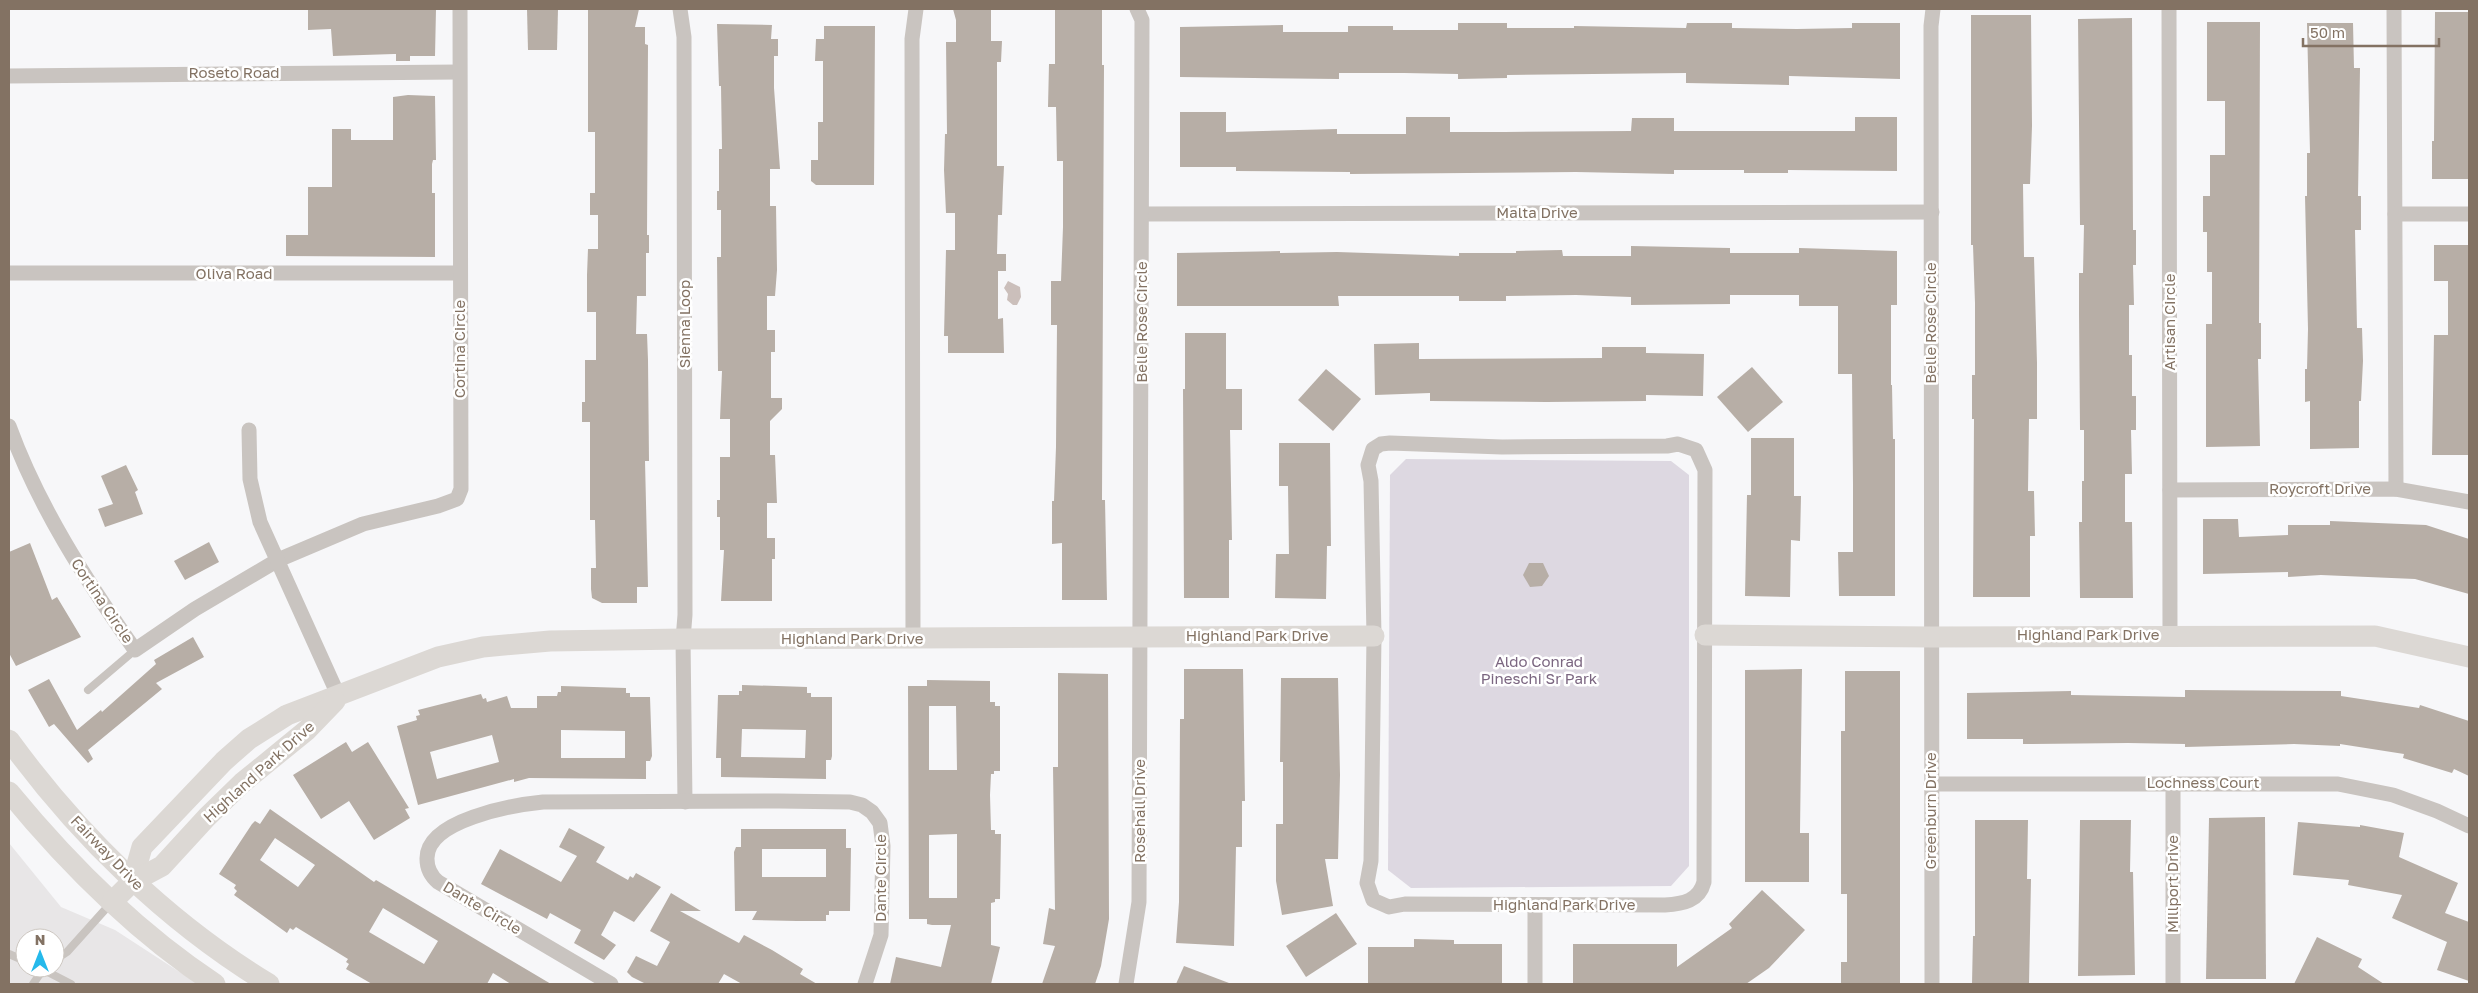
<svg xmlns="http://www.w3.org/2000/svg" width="2478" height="993" font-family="'Golos Text',sans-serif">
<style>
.built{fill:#e8e6e7;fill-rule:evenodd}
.green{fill:#ddd8e1}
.water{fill:#cbbfbb}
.building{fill:#b7aea6;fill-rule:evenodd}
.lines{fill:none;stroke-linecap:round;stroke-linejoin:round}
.lane{stroke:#c9c4c0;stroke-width:8}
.street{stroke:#c9c4c0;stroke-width:15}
.secondary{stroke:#dcd8d4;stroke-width:21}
.labels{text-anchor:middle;stroke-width:5;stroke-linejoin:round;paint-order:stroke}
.street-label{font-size:15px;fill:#837263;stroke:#fff}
.park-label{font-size:15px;fill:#7b6680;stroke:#fff}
</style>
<rect width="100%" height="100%" fill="#f7f7f9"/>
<path class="built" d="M9 843 61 907 115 930 198 984H9ZM25 938H55V968H25Z"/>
<polygon class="green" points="1406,459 1671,461 1689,475 1689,866 1671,886 1411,888 1388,870 1390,475"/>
<polygon class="water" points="1008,281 1020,287 1021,297 1017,305 1013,305 1007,300 1008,294 1004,288"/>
<g class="building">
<polygon points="308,9 436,9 435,56 410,56 410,61 396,61 396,54 394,54 333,56 331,29 308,30"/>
<polygon points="527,9 558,9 557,50 528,50"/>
<polygon points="588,9 639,9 635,27 645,27 645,44 648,45 647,235 649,235 649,253 646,253 646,296 637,296 636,334 647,334 648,360 649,461 645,461 648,587 637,587 637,603 602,603 592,598 591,589 591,568 596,568 595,520 590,520 590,422 582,422 582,402 585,402 585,360 596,360 596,312 587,312 587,275 588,249 598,249 598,215 590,215 590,193 595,193 595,132 588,132"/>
<polygon points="953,9 991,9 991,41 1002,41 1001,62 997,62 997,166 1004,166 1003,187 1002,215 998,215 997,254 1006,254 1006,271 998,271 998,319 1003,318 1004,353 948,353 948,336 944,336 946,250 955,250 955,213 946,213 944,170 945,134 947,134 946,42 956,42 956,20"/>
<polygon points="1055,10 1102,10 1102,65 1104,65 1102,500 1105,500 1107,600 1062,600 1062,543 1052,544 1052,501 1054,501 1056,447 1057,325 1051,325 1051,281 1061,281 1063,227 1063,161 1057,161 1056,107 1048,107 1049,64 1055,64"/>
<polygon points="2435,12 2469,12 2469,179 2432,179 2432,141 2434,141"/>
<polygon points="1971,15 2031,15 2032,126 2030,184 2023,184 2024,257 2034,257 2037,363 2037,419 2029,419 2028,491 2034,491 2035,536 2030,536 2030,597 1973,597 1974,419 1972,419 1972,375 1975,375 1975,303 1973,245 1971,245"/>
<polygon points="2132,18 2133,230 2136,230 2136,265 2133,265 2134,305 2129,305 2129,355 2132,355 2132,396 2136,396 2136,430 2131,430 2132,474 2125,474 2125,522 2132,522 2133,598 2080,598 2079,522 2082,522 2082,481 2084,481 2084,430 2080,430 2079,313 2079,273 2083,273 2084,225 2080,225 2078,19"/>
<polygon points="2207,22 2260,22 2259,323 2261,323 2261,359 2258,359 2260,446 2206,447 2206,324 2212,324 2212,272 2207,272 2207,232 2203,232 2203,196 2210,196 2210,155 2225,155 2225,101 2207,101"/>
<polygon points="1458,23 1507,23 1507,28 1574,28 1574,26 1686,28 1687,23 1732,23 1732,28 1797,29 1852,28 1852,23 1900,23 1900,79 1789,76 1789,85 1686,83 1686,73 1507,75 1507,78 1458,79 1458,74 1404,73 1339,73 1339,79 1180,77 1180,27 1283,25 1283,32 1348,32 1348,26 1393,26 1393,30 1458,30"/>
<polygon points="2307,23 2353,23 2354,68 2360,68 2358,196 2361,196 2361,230 2355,230 2357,328 2362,328 2363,361 2361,401 2359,401 2359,448 2310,449 2310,401 2305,402 2305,369 2307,369 2308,329 2305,196 2307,196 2307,153 2310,153"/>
<polygon points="717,24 772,25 771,39 778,39 778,56 774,56 774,88 780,169 770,169 770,206 776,206 777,270 775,296 767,296 767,330 775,330 775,352 771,352 771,398 782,398 782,409 770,421 770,455 775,455 777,503 767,503 767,538 775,538 775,559 772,559 772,601 721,601 724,550 720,550 720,517 717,517 717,500 720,500 720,457 730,457 730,419 720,419 722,371 718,371 717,257 721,257 721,210 717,210 717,191 719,191 719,149 722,149 721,86 719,86"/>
<polygon points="824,26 875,26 874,185 816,185 811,181 811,160 818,160 818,122 823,122 823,61 815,61 816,39 824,39"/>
<polygon points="408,95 435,96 436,160 433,160 432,164 432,193 435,193 435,257 286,256 286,235 308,235 308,187 332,187 332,129 351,129 351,140 393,140 393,97"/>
<polygon points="1180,112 1226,112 1226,132 1337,129 1337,134 1406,134 1406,117 1450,117 1450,132 1505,132 1631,131 1632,118 1674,118 1674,131 1855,131 1855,117 1897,117 1897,171 1788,170 1788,173 1744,173 1744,170 1674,170 1674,174 1576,172 1350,174 1350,172 1236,171 1236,167 1180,167"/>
<polygon points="2434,245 2469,245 2469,455 2432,455 2434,335 2448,335 2448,281 2434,281"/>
<polygon points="1631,246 1730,248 1730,253 1799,253 1799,248 1897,251 1897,305 1891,305 1891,385 1892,385 1893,439 1895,439 1895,596 1839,596 1838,552 1853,552 1853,485 1852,374 1838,374 1838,306 1799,306 1799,295 1730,295 1730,304 1631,305 1631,297 1576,295 1506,296 1506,301 1459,301 1459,296 1338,296 1339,306 1177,306 1177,253 1280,251 1280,253 1337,252 1459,256 1459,253 1516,253 1516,251 1562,250 1563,256 1631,256"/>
<polygon points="1185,333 1226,333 1226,389 1242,389 1242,430 1230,430 1232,540 1229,540 1229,598 1184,598 1183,389 1185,389"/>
<polygon points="1419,343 1419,359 1602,358 1602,347 1646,347 1646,353 1704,354 1703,396 1646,395 1646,401 1546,402 1430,401 1430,393 1375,395 1374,344"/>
<polygon points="1752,367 1783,402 1748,432 1717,397"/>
<polygon points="1326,369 1361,399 1333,431 1298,400"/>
<polygon points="1751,438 1794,438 1794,496 1801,496 1800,541 1791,540 1790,597 1745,596 1747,495 1751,495"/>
<polygon points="1279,443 1330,443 1331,546 1327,546 1326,599 1275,598 1276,554 1289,554 1288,486 1279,486"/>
<polygon points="126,465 138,490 135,492 143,514 105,527 98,509 113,504 101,476"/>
<polygon points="2203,519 2238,519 2239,537 2288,535 2288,525 2330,525 2330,521 2426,525 2469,539 2469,594 2415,579 2321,575 2288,577 2288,572 2203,574"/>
<polygon points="209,542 219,562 185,580 174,561"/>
<polygon points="30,543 52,600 57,597 81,637 16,666 9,653 9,552"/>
<polygon points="1529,563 1543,563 1549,576 1542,586 1530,587 1523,575"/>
<polygon points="193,637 204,657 156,683 162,689 88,750 93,759 88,763 54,724 49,727 28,690 49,679 77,730 101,710 102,712 156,664 154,660"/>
<polygon points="1184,669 1243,669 1245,801 1242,801 1242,847 1236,847 1234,946 1176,943 1179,902 1180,719 1184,719"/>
<polygon points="1802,669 1800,833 1809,833 1809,882 1745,882 1745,670"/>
<polygon points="1845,671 1900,671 1900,984 1841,984 1841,962 1847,962 1847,894 1841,894 1841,731 1845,731"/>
<polygon points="1058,673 1108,674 1109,919 1101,966 1095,984 1042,984 1055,946 1043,944 1049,908 1055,910 1053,767 1058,767"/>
<polygon points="1281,678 1338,678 1340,775 1338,859 1325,859 1333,906 1282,915 1276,881 1276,824 1283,824 1283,762 1280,762"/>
<path d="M927 680 990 681V702H995V706H1000V771H994V774H991L990 795 991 830H995V834H1001L1000 899H995V902L991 903V945L1000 947 991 984H890L896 957 941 967 951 925H932L927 924V919H909L908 686H927ZM929 706H956L957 770H929ZM957 834V898H929V835Z"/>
<path d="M742 685 807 687V693H811V697H832V756L831 760H826V779L721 777V758H716L718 695H739V691H742ZM742 729 806 730 805 758 741 757Z"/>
<path d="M561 686 626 688V693H630V697H650L652 756 650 761H646V779L529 778 514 782V779L418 805 397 726 417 720 416 716 420 715 418 710 481 694 483 699 486 698 487 702 507 696 511 708H537V696H557L558 692H561ZM561 730 625 731V758H561ZM492 735 499 762 437 779 430 752Z"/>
<polygon points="2185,690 2341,691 2341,696 2419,708 2420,705 2469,721 2469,776 2454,769 2452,773 2403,758 2404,754 2340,744 2340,746 2294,744 2185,747 2185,744 2128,743 2023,744 2023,739 1967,739 1967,693 2071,691 2071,695 2185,697"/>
<polygon points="346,742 352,752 368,742 409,808 405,809 410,818 374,840 349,801 321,819 293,775"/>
<path d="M270 809 374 882 376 880 551 984H511L493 973 487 984H372L346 969 349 964 346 962 348 959 296 927 293 930 290 928 287 933 234 895 237 891 234 888 236 885 219 874 252 824 255 821 260 824ZM275 838 315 865 298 887 260 860ZM383 908 438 941 424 964 369 932Z"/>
<polygon points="2265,817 2266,979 2206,979 2209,818"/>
<polygon points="1975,820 2028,820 2027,879 2031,879 2029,984 1972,984 1973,936 1975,936"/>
<polygon points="2080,820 2131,820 2130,872 2133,872 2135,975 2078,976"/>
<polygon points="2298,822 2360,827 2360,825 2404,833 2399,857 2458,883 2445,913 2469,922 2469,981 2437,970 2447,942 2392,918 2402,895 2348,885 2349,880 2293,875"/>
<polygon points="569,828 605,847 596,862 628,880 630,876 633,878 636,873 661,887 634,922 614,911 601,935 616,945 604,960 574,943 581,930 550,913 547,919 481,884 500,849 561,882 577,856 559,847"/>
<path d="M741 829H846V848H851L850 911H829V915H826V921H797L752 920 757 911H735L734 852 736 847H741ZM762 849H826V877H762Z"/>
<polygon points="1762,890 1805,930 1769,968 1746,984 1573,984 1573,944 1677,944 1677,967 1732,928 1729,924"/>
<polygon points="671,893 701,911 680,911 739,943 744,935 772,950 803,969 800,974 817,984 742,984 724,974 718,984 646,984 632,977 627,972 636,956 657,966 670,942 650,931"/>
<polygon points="1336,913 1357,944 1306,977 1286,946"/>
<polygon points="2317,937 2362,959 2358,967 2384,984 2294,984"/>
<polygon points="1414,939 1454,940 1454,944 1502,944 1502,984 1368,984 1368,947 1414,947"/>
<polygon points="1184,966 1229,983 1228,984 1176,984"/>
</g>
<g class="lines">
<g class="lane">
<polyline points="88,690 135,650"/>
<polyline points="9,954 25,961"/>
<polyline points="55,960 67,952 111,903"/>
<polyline points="40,968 71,984"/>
<polyline points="33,984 44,968"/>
</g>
<g class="street">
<polyline points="680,9 684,37 685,615 683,639 685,802"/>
<polyline points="2169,9 2170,635"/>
<polyline points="2394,9 2396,489"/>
<polyline points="9,76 459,72"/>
<polyline points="1142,214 1932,212"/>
<polyline points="2395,214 2469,214"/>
<polyline points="9,273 459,273"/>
<path d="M9 426C39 508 86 580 135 650L195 609 278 560 363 524 438 506 457 499 461 489 460 9"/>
<polyline points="249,430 250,479 260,522 339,697"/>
<path d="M1390 443 1502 447 1667 446 1678 444 1696 450 1705 470 1704 882C1699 901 1683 904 1665 905L1405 904 1389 907 1373 900 1367 883 1371 861 1374 636 1371 481 1368 465 1373 449 1381 444Z"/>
<polyline points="2170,490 2396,489 2469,502"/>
<polyline points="913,639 912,39 916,9"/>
<polyline points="1931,784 2338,784 2393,795 2437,811 2469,826"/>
<polyline points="1535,905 1535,984"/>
<path d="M611 984 438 882C431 876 427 869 427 859 426 820 513 805 543 802L779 801 850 802 862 805 872 812 880 823 883 846 881 935 865 984"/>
<polyline points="1126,984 1139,902 1142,20 1137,9"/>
<polyline points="1932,984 1931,26 1933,9"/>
<polyline points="2173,984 2173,783"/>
</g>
<g class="secondary">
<polyline points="1705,635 1931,637 2375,636 2469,657"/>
<path d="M9 740C79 836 167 922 269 984"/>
<path d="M9 792C69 865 136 932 215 984"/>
<polyline points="132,882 142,847 224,761 249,739 287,715 438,657 483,647 550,641 683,639 1374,636"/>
<polyline points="112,902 132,882 162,866 207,817 242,783 307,730 335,701"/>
</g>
</g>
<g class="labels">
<g class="street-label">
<text x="234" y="78">Roseto Road</text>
<text x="1537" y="218">Malta Drive</text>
<text x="234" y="279">Oliva Road</text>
<text transform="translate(1142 322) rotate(-90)" y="5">Belle Rose Circle</text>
<text transform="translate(2170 322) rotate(-90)" y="5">Artisan Circle</text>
<text transform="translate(1931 323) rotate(-90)" y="5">Belle Rose Circle</text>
<text transform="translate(685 324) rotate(-90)" y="5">Sienna Loop</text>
<text transform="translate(460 349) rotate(-90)" y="5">Cortina Circle</text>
<text x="2320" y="494">Roycroft Drive</text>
<text transform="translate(102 601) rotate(56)" y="5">Cortina Circle</text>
<text x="2088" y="640">Highland Park Drive</text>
<text x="1257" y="641">Highland Park Drive</text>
<text x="852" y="644">Highland Park Drive</text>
<text transform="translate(259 772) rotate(-42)" y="5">Highland Park Drive</text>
<text x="2203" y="788">Lochness Court</text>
<text transform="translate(1140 811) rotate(-90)" y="5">Rosehall Drive</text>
<text transform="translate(1931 811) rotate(-90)" y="5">Greenburn Drive</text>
<text transform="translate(107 853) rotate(46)" y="5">Fairway Drive</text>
<text transform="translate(881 878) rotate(-90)" y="5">Dante Circle</text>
<text transform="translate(2173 884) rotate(-90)" y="5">Millport Drive</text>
<text x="1564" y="910">Highland Park Drive</text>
<text transform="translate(482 908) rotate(31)" y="5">Dante Circle</text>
</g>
<g class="park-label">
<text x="1539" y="667">Aldo Conrad<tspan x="1539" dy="17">Pineschi Sr Park</tspan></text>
</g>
</g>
<rect width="2478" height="993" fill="none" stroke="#837263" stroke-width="20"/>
<g transform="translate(40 953)"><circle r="24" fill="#ffffff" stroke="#cdc7c1"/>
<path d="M0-4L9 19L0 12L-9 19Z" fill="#25b9eb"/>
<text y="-8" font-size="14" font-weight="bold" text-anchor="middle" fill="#837263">N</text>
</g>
<path d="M2303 38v8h136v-8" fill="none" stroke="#837263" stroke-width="2.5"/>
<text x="2310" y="38" font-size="15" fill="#837263" stroke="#ffffff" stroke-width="4" paint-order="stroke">50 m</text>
</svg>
